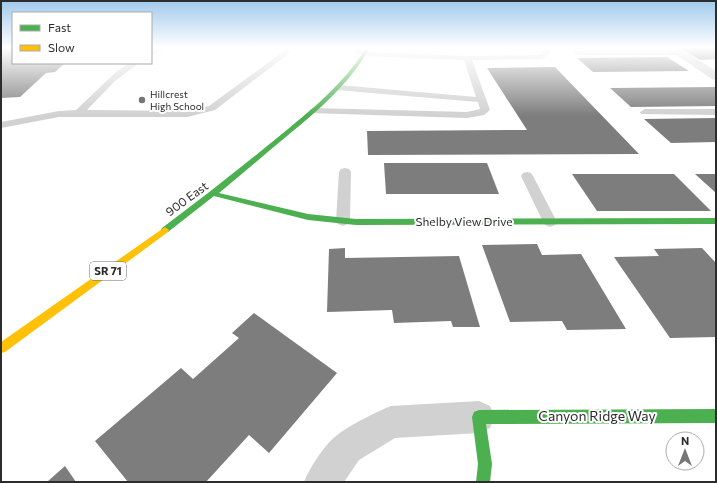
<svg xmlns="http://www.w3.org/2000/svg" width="717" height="483" font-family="Commissioner,sans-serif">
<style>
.building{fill:#7d7d7d}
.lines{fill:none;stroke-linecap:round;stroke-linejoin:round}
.lane{fill:#d1d1d1;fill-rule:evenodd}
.street{fill:#d1d1d1;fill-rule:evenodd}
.fast{fill:#4caf50;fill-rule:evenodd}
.slow{fill:#ffc107;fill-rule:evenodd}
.poi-dot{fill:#767676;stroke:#fff;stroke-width:1.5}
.labels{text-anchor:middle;stroke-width:4;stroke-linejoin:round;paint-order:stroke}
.far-poi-label{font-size:10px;fill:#2c2c2c;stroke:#fff;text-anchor:start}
.shield{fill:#fff;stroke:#6b6b6b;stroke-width:1}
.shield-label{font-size:11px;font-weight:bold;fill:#2c2c2c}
.street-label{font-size:12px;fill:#2c2c2c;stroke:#fff}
.near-street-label{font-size:14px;fill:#2c2c2c;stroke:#fff}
</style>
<rect width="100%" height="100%" fill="#fff"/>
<g class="building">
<polygon points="1,48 13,48 13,63 65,63 55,72 46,73 20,97 1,98"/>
<polygon points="680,48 715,48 716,59 700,60"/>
<polygon points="667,57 689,71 593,72 577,58"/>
<polygon points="555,67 639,154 368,155 367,131 527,130 487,68"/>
<polygon points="715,87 716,88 716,106 631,107 610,88"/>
<polygon points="716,118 716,142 671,143 644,119"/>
<polygon points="384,163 487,163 499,194 386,194"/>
<polygon points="572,174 674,174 711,211 597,211"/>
<polygon points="695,174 716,174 716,193"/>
<polygon points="537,244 542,255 581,254 626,329 567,330 562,321 510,322 482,245"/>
<polygon points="345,248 345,258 459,256 480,327 453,327 451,321 394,323 392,310 327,312 329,249"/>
<polygon points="702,248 716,263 716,337 670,338 614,257 659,256 654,249"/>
<polygon points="254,313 337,373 269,453 249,435 206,482 128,482 95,441 181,368 193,379 239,338 232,333"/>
<polygon points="65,466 76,482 47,482"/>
</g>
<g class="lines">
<g class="lane">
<polygon points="157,48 166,48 151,56 151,51"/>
<polygon points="288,48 296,48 215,110 187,117 59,117 1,128 1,122 59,111 76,110 116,72 129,63 139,63 115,81 87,110 187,111 209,106"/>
<polygon points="345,48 356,48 366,52 467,56 540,55 543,53 540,48 547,48 551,53 542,59 472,60 490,110 484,115 467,118 311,113 309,111 311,109 314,108 467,112 480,109 478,102 336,90 335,88 336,86 339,85 476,97 464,60 365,56"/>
<polygon points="574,51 679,51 683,53 679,55 577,55 573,53"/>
<polygon points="645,109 716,109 716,115 641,114 640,112"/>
<polygon points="345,168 349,169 351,172 350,221 348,224 343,226 338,224 336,221 339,172 341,169"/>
<polygon points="527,172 531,173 533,176 557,222 555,225 550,227 545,225 543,222 521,176 523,173"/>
</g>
<g class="street">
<polygon points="666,48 679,48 716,71 716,80 712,79"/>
<path d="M479 401 490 406 495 417 490 428 479 433 395 438 359 460 344 482H304C309 469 325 444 336 436 348 426 376 412 391 406Z"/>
</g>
<g class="fast">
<path d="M366 48H370C349 84 319 110 287 136 264 155 242 174 219 193L308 214 356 219 716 218V224L356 225 308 220 214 196 168 232H162L161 230 162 228C201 199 239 169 277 138 310 111 343 85 366 48Z"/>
<polygon points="716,409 716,423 486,424 492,464 490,482 476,482 478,464 472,417 474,412 479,410"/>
</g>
<polygon class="slow" points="165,227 169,230 168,232 5,352 1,353 1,342"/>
</g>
<linearGradient id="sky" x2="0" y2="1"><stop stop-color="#a0c8ec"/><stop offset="0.41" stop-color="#fff"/><stop offset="1" stop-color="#fff" stop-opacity="0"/></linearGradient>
<rect width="717" height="116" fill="url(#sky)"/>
<circle class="poi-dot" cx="142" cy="100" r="4"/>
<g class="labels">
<g class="far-poi-label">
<text x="150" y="98">Hillcrest<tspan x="150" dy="12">High School</tspan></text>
</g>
<rect class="shield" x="90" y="262" width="36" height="18" rx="3"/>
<g class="shield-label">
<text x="108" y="275">SR 71</text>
</g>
<g class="street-label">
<text transform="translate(187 199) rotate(-36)" y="4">900 East</text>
<text x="464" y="226">Shelby View Drive</text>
</g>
<g class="near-street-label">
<text x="597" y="421">Canyon Ridge Way</text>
</g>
</g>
<rect width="717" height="483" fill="none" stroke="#2c2c2c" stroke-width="4"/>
<rect x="12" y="12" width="140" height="52" fill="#ffffff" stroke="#ababab"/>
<rect x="20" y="25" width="20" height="6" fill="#4caf50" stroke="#ababab"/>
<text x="48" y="32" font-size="12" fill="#2c2c2c">Fast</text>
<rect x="20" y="45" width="20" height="6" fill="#ffc107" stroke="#ababab"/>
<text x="48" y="52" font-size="12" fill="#2c2c2c">Slow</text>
<g transform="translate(685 451)"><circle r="19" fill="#ffffff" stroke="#ababab"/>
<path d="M0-3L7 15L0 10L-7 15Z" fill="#767676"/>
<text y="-6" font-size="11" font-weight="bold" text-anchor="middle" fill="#2c2c2c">N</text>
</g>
</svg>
